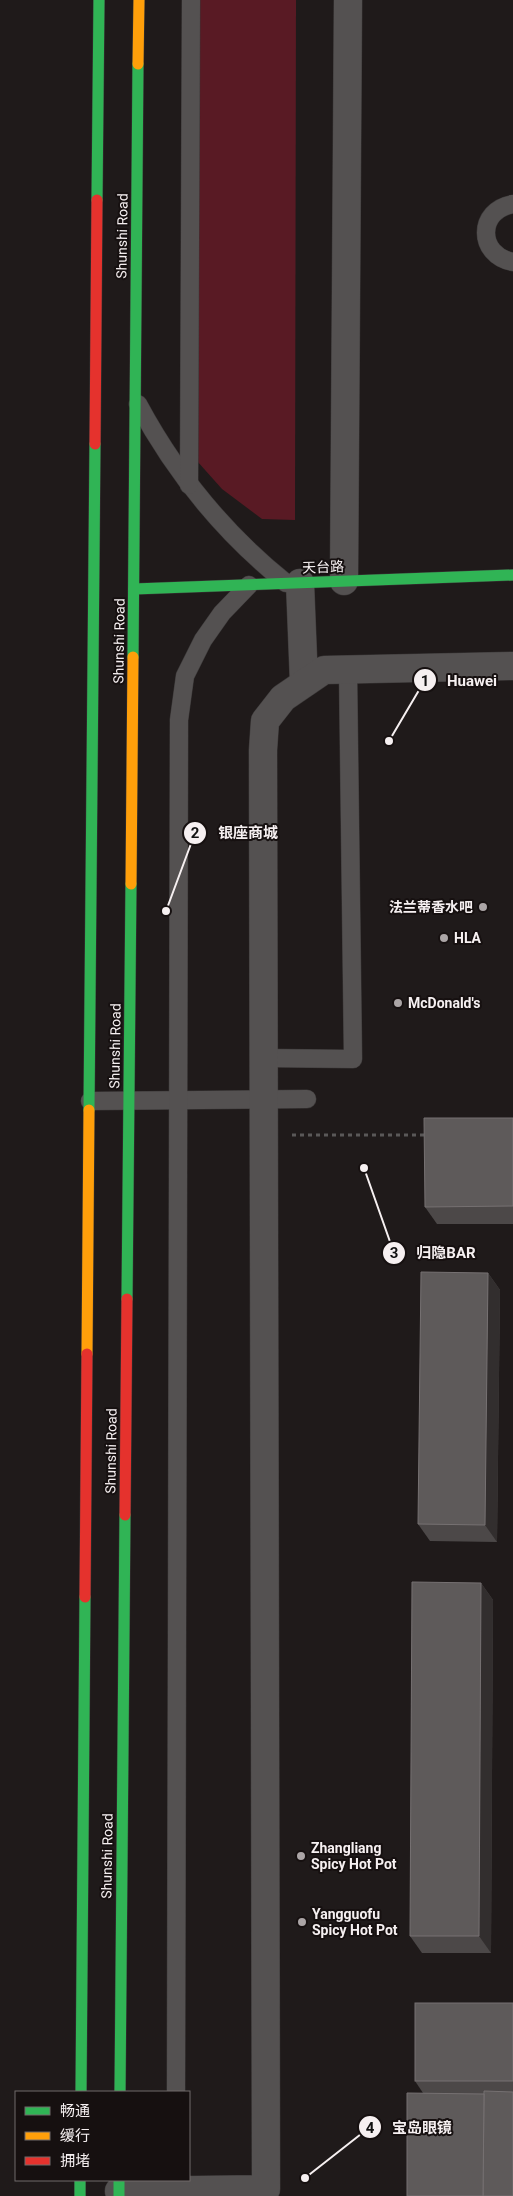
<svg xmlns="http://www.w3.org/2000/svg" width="513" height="2196" font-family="Roboto,'Noto Sans SC',sans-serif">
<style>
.green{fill:#591a24}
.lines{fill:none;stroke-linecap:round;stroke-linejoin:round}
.lane-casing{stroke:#3b3838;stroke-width:19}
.street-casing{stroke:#3b3838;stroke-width:29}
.fast-casing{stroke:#3b3838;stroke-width:12}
.slow-casing{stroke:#3b3838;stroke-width:12}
.jam-casing{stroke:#3b3838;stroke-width:12}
.path{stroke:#5a5858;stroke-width:3;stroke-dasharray:4 4;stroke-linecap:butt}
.lane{stroke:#545151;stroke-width:18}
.street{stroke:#545151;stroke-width:28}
.fast{stroke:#30b455;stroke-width:11}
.slow{stroke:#ff9f0a;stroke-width:11}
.jam{stroke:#e5322d;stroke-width:11}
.wall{fill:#4c4848}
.shaded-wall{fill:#322e2e}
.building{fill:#5e5a5a;stroke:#767172}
.poi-dot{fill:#aba5a6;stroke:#161010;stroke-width:2}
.labels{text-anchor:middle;stroke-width:4;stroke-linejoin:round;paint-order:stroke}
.street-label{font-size:14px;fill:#f6f0f1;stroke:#161010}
.poi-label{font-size:14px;font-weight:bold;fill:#f6f0f1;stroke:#161010;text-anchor:start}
.leader{fill:none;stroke:#f6f0f1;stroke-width:2}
.callout-dot{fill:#f6f0f1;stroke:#161010;stroke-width:2}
.mark-label{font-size:15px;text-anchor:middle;font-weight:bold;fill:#111}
.callout-label{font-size:15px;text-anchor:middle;font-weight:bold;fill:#f6f0f1;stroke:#161010;stroke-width:4;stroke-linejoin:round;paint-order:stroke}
</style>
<rect width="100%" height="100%" fill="#1f1a1a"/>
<polygon class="green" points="191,0 296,0 295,520 262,519 222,489 189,452"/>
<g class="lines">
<g class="lane-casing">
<g id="lane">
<path d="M513 204C477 210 477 255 513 262"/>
<path d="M138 404C175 473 225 534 286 583"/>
<polyline points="189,485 191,0"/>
<polyline points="264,1058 353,1059 348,670"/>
<polyline points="90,1101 307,1099"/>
<polyline points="176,2092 179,720 185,676 203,640 222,613 249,585"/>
</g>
</g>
<g class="street-casing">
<g id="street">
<polyline points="344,581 348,0"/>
<polyline points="300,583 304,683"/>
<polyline points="119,2191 266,2189 263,750 265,721 283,698 324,670 513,666"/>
</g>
</g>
<g class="fast-casing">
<g id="fast">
<polyline points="97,200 99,0"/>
<polyline points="134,589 513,575"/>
<polyline points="133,657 138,64"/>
<polyline points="89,1110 95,444"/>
<polyline points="127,1299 131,884"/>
<polyline points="81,2092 85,1597"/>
<polyline points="120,2092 125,1515"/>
<polyline points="80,2180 80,2196"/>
<polyline points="119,2180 119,2196"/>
</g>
</g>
<g class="slow-casing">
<g id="slow">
<polyline points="138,64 139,0"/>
<polyline points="131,884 133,657"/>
<polyline points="87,1354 89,1110"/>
</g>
</g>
<g class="jam-casing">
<g id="jam">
<polyline points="95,444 97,200"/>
<polyline points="125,1515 127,1299"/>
<polyline points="85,1597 87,1354"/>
</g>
</g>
<polyline class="path" points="292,1135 428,1135"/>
<use href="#lane" class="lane"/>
<use href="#street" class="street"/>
<use href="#fast" class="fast"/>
<use href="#slow" class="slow"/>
<use href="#jam" class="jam"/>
</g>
<g class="wall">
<polygon points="513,1118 513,1224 437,1224 425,1207"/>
<polygon points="488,1273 500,1290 497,1542 430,1541 418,1524"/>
<polygon points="481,1583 493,1600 491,1953 422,1953 410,1936"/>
<polygon points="513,2003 513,2196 423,2093 415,2081"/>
</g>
<g class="shaded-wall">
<polygon points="488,1273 500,1290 497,1542 485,1525"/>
<polygon points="481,1583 493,1600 491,1953 479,1936"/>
</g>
<g class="building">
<polygon points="424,1118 513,1118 513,1206 425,1207"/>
<polygon points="421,1272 488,1273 485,1525 418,1524"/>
<polygon points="412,1582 481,1583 479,1936 410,1936"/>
<rect x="415" y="2003" width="98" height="78"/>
<polygon points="484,2091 513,2092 513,2196 483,2196"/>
<polygon points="407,2093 484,2094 483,2196 407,2196"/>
</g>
<g class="poi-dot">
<circle cx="483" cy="907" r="5"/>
<circle cx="444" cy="938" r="5"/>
<circle cx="398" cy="1003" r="5"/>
<circle cx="301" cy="1856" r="5"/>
<circle cx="302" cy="1922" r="5"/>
</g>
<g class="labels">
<g class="street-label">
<text transform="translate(122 236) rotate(-89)" y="5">Shunshi Road</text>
<text transform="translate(323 567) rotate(-2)" y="5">天台路</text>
<text transform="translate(119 641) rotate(-89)" y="5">Shunshi Road</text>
<text transform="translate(115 1046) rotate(-89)" y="5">Shunshi Road</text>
<text transform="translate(111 1451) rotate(-89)" y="5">Shunshi Road</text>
<text transform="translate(107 1856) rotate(-89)" y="5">Shunshi Road</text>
</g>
<g class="poi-label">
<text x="473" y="912" text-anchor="end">法兰蒂香水吧</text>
<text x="454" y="943">HLA</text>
<text x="408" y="1008">McDonald's</text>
<text x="311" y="1853">Zhangliang<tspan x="311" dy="16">Spicy Hot Pot</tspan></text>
<text x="312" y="1919">Yangguofu<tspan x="312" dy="16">Spicy Hot Pot</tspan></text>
</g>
</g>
<path class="leader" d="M389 741L425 680M166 911L195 833M364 1168L394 1253M305 2178L370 2127"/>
<g class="callout-dot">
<circle cx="389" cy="741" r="5"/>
<circle cx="166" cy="911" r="5"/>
<circle cx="364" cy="1168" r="5"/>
<circle cx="305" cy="2178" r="5"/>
<circle cx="425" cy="680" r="12"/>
<circle cx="195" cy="833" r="12"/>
<circle cx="394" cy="1253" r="12"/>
<circle cx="370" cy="2127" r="12"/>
</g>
<g class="mark-label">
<text x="425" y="686">1</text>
<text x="195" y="838">2</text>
<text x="394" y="1258">3</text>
<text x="370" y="2133">4</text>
</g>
<g class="callout-label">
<text x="472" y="686">Huawei</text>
<text x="248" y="838">银座商城</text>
<text x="446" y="1258">归隐BAR</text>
<text x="422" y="2133">宝岛眼镜</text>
</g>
<rect x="15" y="2091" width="175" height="90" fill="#161010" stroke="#706a6a"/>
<rect x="25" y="2107" width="25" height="8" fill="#30b455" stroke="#706a6a"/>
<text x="60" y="2116" font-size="15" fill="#f6f0f1">畅通</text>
<rect x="25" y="2132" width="25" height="8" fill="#ff9f0a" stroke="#706a6a"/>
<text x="60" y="2141" font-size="15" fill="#f6f0f1">缓行</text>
<rect x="25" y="2157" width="25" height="8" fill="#e5322d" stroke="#706a6a"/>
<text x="60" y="2166" font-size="15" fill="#f6f0f1">拥堵</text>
</svg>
